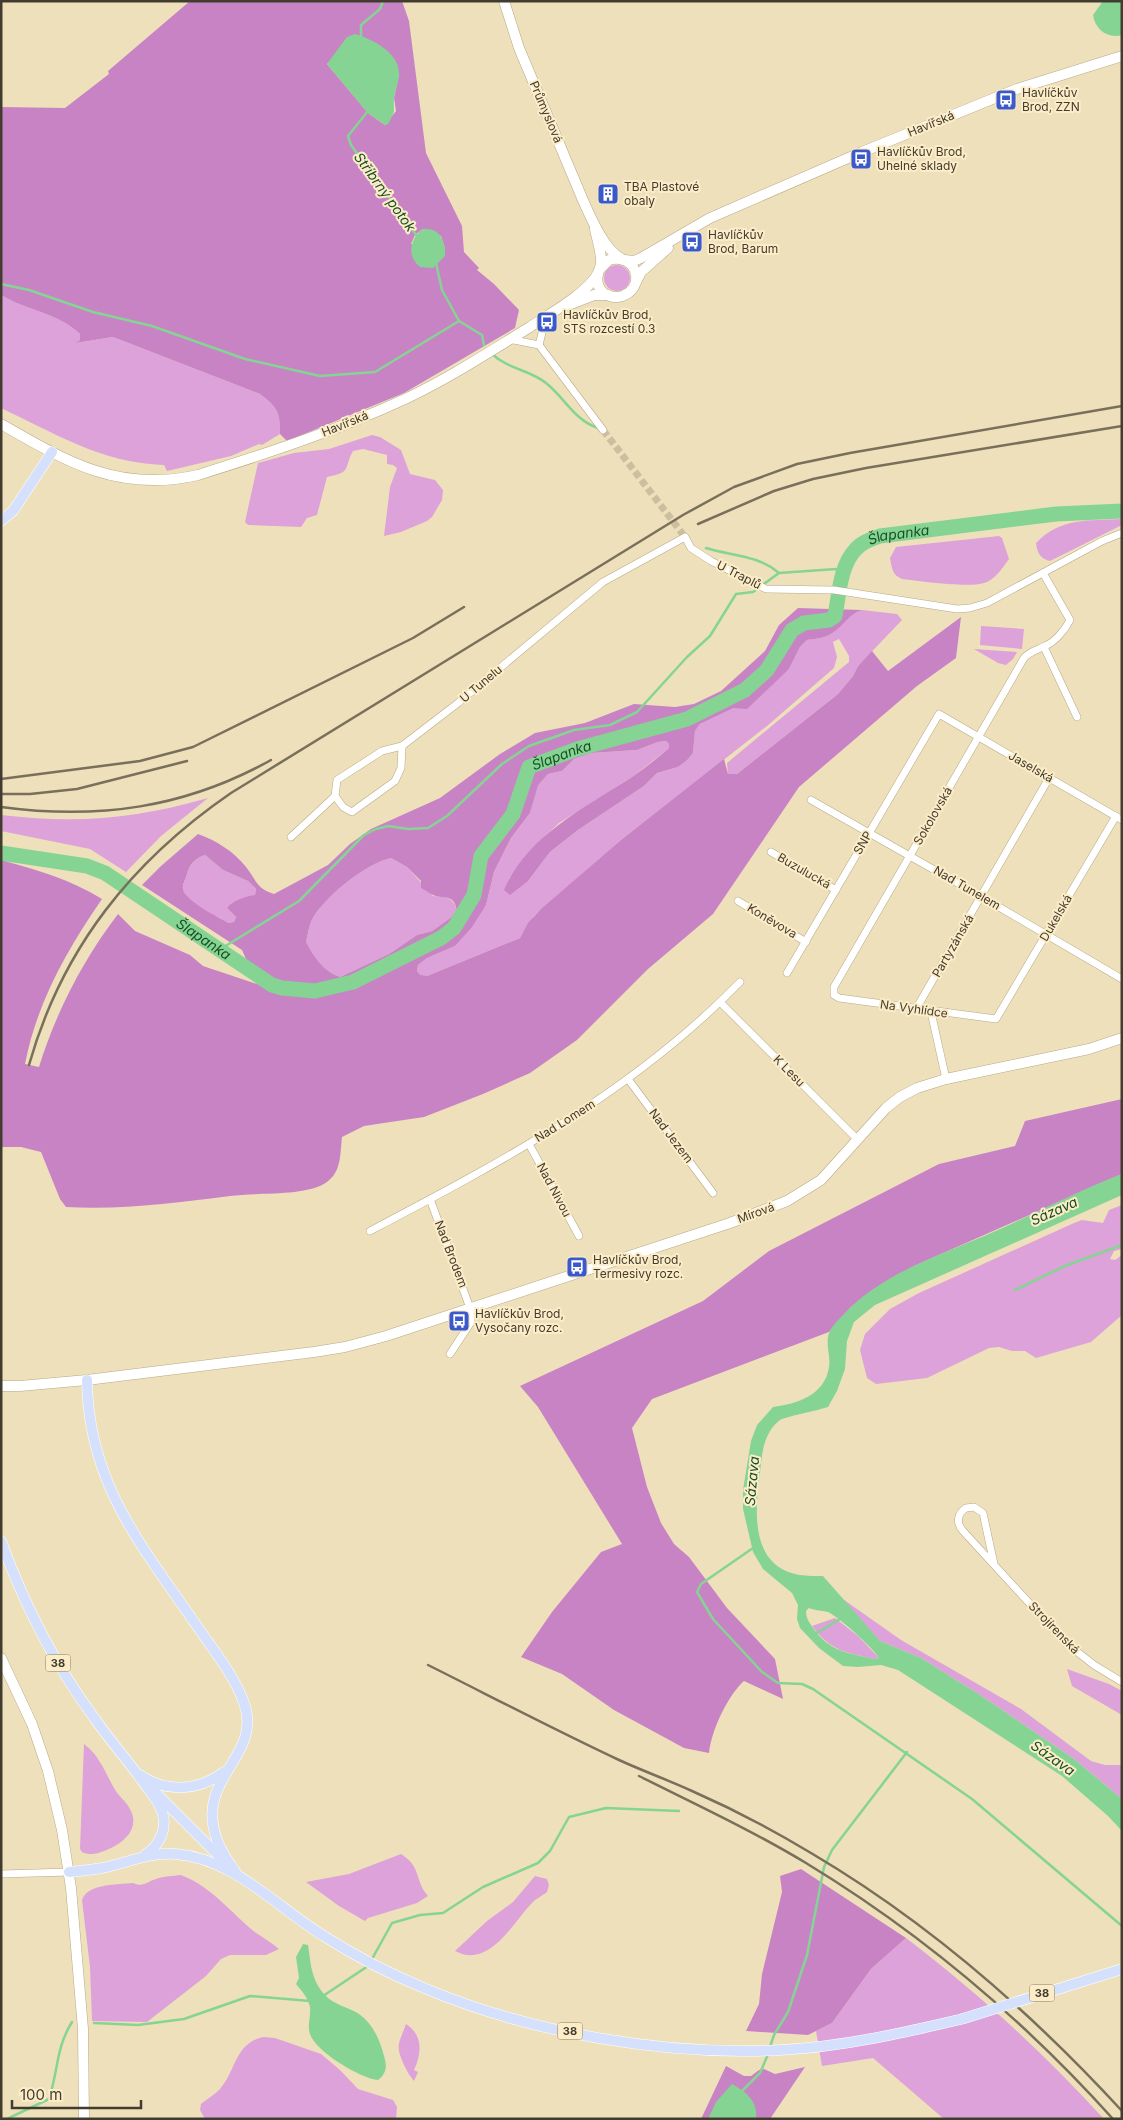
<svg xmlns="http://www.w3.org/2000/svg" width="1123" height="2120" font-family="Inter,sans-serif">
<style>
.green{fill:#dda2da}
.forest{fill:#c883c5;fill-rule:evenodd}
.water{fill:#86d493;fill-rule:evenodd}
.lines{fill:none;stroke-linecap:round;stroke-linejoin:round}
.stream{stroke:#86d493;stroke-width:2.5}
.river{stroke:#86d493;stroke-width:15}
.street-tunnel{stroke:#ccbf9f;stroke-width:7;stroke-dasharray:7 3.5;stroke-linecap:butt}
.street-casing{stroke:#b7a986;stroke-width:8}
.secondary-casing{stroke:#b7a986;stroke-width:11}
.primary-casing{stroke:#fff;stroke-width:11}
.street{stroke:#fff;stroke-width:7}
.secondary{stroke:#fff;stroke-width:10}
.primary{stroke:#d5e0fd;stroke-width:10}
.rail{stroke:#79705b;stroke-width:2.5}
.primary-bridge-casing{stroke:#fff;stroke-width:11;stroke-linecap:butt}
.primary-bridge{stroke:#d5e0fd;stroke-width:10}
.labels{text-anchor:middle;stroke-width:4;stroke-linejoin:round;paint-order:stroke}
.shield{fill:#fcedc8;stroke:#7a715c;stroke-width:1}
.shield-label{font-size:11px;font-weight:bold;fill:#423c2e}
.poi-label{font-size:12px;fill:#423c2e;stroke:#fcedc8;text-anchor:start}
.street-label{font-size:12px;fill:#423c2e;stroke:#fcedc8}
.water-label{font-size:14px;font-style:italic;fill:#174f25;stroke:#fcedc8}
</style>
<rect width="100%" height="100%" fill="#eee0bb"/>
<g class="green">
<circle cx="617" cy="278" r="13"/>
<path d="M1 295C27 311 57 312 80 334V340L77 343 113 337 260 394C278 408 280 412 280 434L262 445 259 444 231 456 167 471 164 465C102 463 56 434 1 408Z"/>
<path d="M372 435 380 437 401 450 410 474 435 480 443 490 442 500 432 517 427 521 401 532 384 536 390 487 397 468 393 465 387 464V455L363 449 353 451C343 470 352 472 327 477L317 515 307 518 301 527 248 525 245 522 258 463 294 453 329 449Z"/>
<path d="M1122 519V525L1050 561C1040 559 1037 552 1036 543 1061 517 1089 521 1122 519Z"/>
<path d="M999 536 1002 538 1009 559C1003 567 997 577 987 582 971 589 921 581 902 579 892 575 892 568 890 558L896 547Z"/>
<path d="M862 610 897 614 902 620 858 666 853 676 838 694 737 774H728L727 763 849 662V656L839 639 833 642 837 657 834 668 767 726 621 840 534 916 520 938 427 976H420L417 971 418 965 427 958 455 946 486 905 494 872 511 838 530 813 537 785 548 774 562 771 574 759 591 753 637 750 658 742 666 741 669 744V748L635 775 559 823 540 841 509 879 528 881 550 852 578 830 644 786 657 773 678 767 693 753 695 731 700 724 734 708 769 686 789 669 800 647 807 640C816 639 826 638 834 632 844 624 849 614 862 610Z"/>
<polygon points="981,626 1024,629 1022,649 980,645"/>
<polygon points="974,649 1017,652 1013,659 1006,665 998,663"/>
<path d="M208 798 161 836 126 872 90 849 1 831V815C77 824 135 819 208 798Z"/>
<path d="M205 855 223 870 248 881 256 889 255 895 241 899 227 908 236 917 234 922 229 923C218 918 184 901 183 889 182 885 186 879 187 874 189 865 195 858 205 855Z"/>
<path d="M391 858 407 867 433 896C446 897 454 897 457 911L453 916 432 931 417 935 389 954 340 977C323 971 315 958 306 942 308 934 309 924 314 916 329 894 365 864 391 858Z"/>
<polygon points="1122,1205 1122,1249 1114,1251 1110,1259 1115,1260 1122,1255 1122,1315 1091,1342 1036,1358 1025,1351 1012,1351 999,1347 989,1348 927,1378 876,1384 867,1378 860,1350 865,1334 890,1309 919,1293 1074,1223 1082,1220 1103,1223 1109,1210"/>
<polygon points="837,1595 901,1640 1021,1709 1091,1761 1105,1765 1122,1765 1122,1799 1074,1759 980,1695 921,1658 880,1641"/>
<path d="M835 1618 858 1636 879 1658 875 1659C847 1653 830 1651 812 1626Z"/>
<polygon points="1067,1669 1109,1684 1122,1691 1122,1715 1072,1686"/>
<path d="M84 1744C99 1755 105 1772 114 1788 118 1796 126 1801 130 1809 140 1827 126 1841 111 1848 102 1852 91 1857 82 1852L80 1849Z"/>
<path d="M401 1854C422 1867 414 1880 428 1896L417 1903 368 1918 365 1921 339 1906 306 1882 349 1874Z"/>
<path d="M181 1875C212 1887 231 1913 256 1933 264 1938 272 1943 279 1949L266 1955H230L221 1959 206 1976 147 2022 92 2021 90 1967 82 1900C88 1883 117 1885 133 1883 143 1888 148 1881 156 1879 164 1876 173 1876 181 1875Z"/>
<path d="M535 1876 547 1879 549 1885 547 1892C542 1896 535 1899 531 1904 512 1924 489 1969 455 1951L487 1921 513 1902Z"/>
<path d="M906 1938C978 1993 1043 2052 1104 2119H944L873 2058 822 2066 816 2031 832 2023 871 1969Z"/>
<path d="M406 2024C423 2035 422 2053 414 2070L418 2072 414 2081C410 2076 408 2073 405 2067 395 2045 398 2046 406 2024Z"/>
<path d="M264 2037 275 2038 321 2054 340 2070 358 2089 393 2100 397 2107 396 2119H205L200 2110 201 2104C207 2099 214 2095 220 2089 236 2071 235 2042 264 2037Z"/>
</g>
<g class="forest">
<path d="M190 1H402L409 21 426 153 462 226 464 252 479 268 477 270 494 284 519 310 515 328 404 393 287 441 280 434C280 412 278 408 260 394L113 337 76 343 80 340V334C57 312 27 311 1 295V107L65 108 109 74 108 71ZM338 52 399 74 394 98 396 111 385 125 368 113 327 64ZM423 229 441 236 445 249 411 244 415 235Z"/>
<path d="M798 608 862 610C849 614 844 625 834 632 826 638 816 639 807 640L800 647 789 669 747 709 734 708 700 724 695 731 693 753 687 760 678 767 657 773 644 786 578 830 550 852 528 881 510 895 504 890C525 841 573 814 616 787 635 776 653 762 669 748V744L666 741 658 742 637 750 591 753 574 759 562 771 548 774 538 785 530 813 511 838 494 872 486 905 472 927 455 946 427 958 418 965 417 971 420 975 427 976 520 938 528 923 541 909 621 840 724 759 728 774H737L838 694 853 676 858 666 872 651 888 671 961 617 956 658 917 686 799 787 713 914 648 969 577 1040 530 1073 483 1094 424 1117 364 1126 342 1137C340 1153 342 1171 327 1182 306 1197 256 1192 230 1196 175 1203 122 1210 66 1207L60 1199 41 1152 21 1147H1V860C37 870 70 879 102 899 67 950 37 1002 25 1064L39 1067C56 1012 83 960 118 914L135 931 190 955 203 966 293 996 285 982 270 979 250 968 242 950 142 885 161 866 198 834C217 841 233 851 246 867 257 881 256 888 274 894L328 865 350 844 371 829 440 798 500 754 535 733 585 723 634 704 675 707 694 704 721 691 765 651 779 625ZM205 855 223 870 248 881 256 889 255 895C246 896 232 901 227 908L236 917 234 922 229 923C219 918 184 900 183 889 182 884 186 879 187 874 189 865 195 858 205 855ZM391 858 407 867 421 881V888C426 890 431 895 436 896 448 899 454 895 457 911L453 916 432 931 417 935 389 954 340 977C323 971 315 958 306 942 308 934 309 924 314 916 329 894 365 864 391 858Z"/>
<path d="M1122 1099V1174L914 1266 871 1291 851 1307 829 1332 652 1399 632 1428 647 1487 661 1523 674 1544 689 1557 727 1608 775 1659 783 1699 744 1681C728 1695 711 1731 709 1753L684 1748 614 1710 562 1674 521 1657 552 1612 601 1552 622 1544 538 1407 520 1386 703 1301 769 1251 939 1164 1015 1146 1025 1121Z"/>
<polygon points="801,1869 906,1938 871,1969 832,2023 808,2035 746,2031 759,2004 762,1974 782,1892 780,1876"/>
<polygon points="726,2066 744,2076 751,2076 759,2070 764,2069 775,2074 805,2067 770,2119 701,2119"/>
</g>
<g class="water">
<path d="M1103 1H1122V35C1107 39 1095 29 1093 15Z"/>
<path d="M355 34C372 39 400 53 399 74 399 82 395 90 394 98 393 113 397 109 388 124L385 125 368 113 327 64 347 37Z"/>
<path d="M423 229C439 227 446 241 445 256L433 268 420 267C406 256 410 238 423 229Z"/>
<path d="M1122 1174V1195L875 1305 854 1322 847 1341 845 1369 837 1391 828 1407C820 1410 784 1417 780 1420 763 1433 762 1454 760 1473 755 1509 749 1567 800 1575 807 1576 815 1576 823 1576L880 1641 921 1658 980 1695 1074 1759 1122 1799V1831L1108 1816 1062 1776 898 1670 881 1665 858 1667 843 1666 819 1648 800 1628 797 1619 798 1605 792 1593 763 1569 753 1552 743 1509V1490L751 1441 757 1425 773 1407C797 1404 825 1395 829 1367 831 1356 825 1345 829 1333 832 1325 844 1314 851 1307 889 1271 943 1254 991 1233 1035 1214 1077 1191 1122 1174ZM809 1608C816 1611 821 1610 828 1612 840 1618 871 1646 879 1658L875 1659C848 1653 830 1652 813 1628 809 1622 806 1618 806 1611Z"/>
<path d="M303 1944 308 1945C311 1964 311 1980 325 1995 334 2005 348 2007 359 2014 373 2024 380 2040 384 2056 387 2066 387 2073 378 2080 361 2079 315 2051 310 2034 307 2026 311 2016 310 2007 308 1998 302 1991 296 1984L299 1978 296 1957Z"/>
<path d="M732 2084C746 2092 758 2101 756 2119H708L716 2102Z"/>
</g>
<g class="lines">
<g class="stream">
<polyline points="361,38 361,25 380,9 383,1"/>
<polyline points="368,111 348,136 351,145 417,236"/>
<polyline points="436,263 442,290 459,321 482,335 484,345"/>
<polyline points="1,284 29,290 93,312 152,326 245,359 320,376 375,372 459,321"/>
<path d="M492 354C508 369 530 370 546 383 565 398 574 420 598 428"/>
<path d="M706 548C732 556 758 555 779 573L836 569 844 573"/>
<polyline points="219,950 299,901 364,835 376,829 388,826 408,829 428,828 447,816 502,764 529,746 574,730 610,725 637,712 687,657 710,636 736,594 753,592 779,573"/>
<polyline points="1015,1290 1065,1266 1122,1245"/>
<polyline points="753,1548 701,1584 697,1592 713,1619 762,1672 778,1683 802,1684 813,1689 972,1799 1122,1926"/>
<polyline points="815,1634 840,1619"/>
<polyline points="372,1959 392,1923 420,1915 443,1913 483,1887 538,1863 550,1851 569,1817 606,1808 679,1811"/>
<polyline points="323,1996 368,1966"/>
<polyline points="94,2023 138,2025 184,2019 250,1996 310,2001"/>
<polyline points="770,2047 774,2035 788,2012 807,1955 824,1867 832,1850 907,1752"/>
<polyline points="741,2092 760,2073 769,2052"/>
<path d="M7 2119 49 2099C58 2072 56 2047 72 2022"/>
</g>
<path class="river" id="s1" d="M1 853 87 866 105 873 272 985 282 988 315 991 353 982 441 938 454 928 474 895 481 856 513 814 529 767 577 749 687 719 745 690 767 670 792 630 804 623 829 620 835 616C839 595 840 565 856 549 862 542 872 539 880 536L1056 514 1122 511"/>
<polyline class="street-tunnel" points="603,430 685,537"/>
<g class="street-casing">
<g id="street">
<polyline points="509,339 539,345 603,430"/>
<polyline points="539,345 546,317"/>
<path d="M1043 573 1070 620C1065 630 1055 642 1045 646 1037 650 1030 651 1024 658L834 987V995L839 998 996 1019 1116 816"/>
<polyline points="1044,647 1077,717"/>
<polyline points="335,796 343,807 352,812 395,781 401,768 402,746"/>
<polyline points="811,800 982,897 1122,979"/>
<polyline points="291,837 335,796 337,780 382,751 402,746 458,703 603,582 685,537 691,548 711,561 766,589 834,590 957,609 970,608 987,603 1102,541 1122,533"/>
<polyline points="771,852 836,890"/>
<polyline points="738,901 806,942"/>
<polyline points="787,973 939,714 1122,820"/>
<polyline points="720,1002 858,1140"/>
<polyline points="916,1009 1049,778"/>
<polyline points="931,1012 946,1079"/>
<polyline points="628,1079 713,1193"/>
<polyline points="529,1144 579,1236"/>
<polyline points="430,1199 470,1308 471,1322 450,1354"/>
<path d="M370 1231C505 1160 633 1092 740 982"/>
<path d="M994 1564 983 1513 974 1507 966 1508C957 1514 956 1523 963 1531L1066 1643 1094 1665 1122 1682"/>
<polyline points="1,1874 69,1872"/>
</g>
</g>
<g class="secondary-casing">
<g id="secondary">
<path d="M504 1 519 48 582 198C590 216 604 250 622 259"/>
<path d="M595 229C597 240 602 253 601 264 599 272 595 278 599 287 609 306 639 296 636 275 634 262 621 256 609 260L599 270"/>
<polyline points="624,260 634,261 641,258 710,218 862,152 1017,89 1122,56"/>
<polyline points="636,282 641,272 668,248"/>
<polyline points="568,305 594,295 608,295"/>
<path d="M1 424C67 462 119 493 198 475 268 453 338 430 405 399 448 379 489 352 530 327 548 315 589 292 598 273"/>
<polyline points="1,1386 20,1386 87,1380 314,1352 345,1347 386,1336 730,1223 787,1201 821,1180 886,1108 900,1097 917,1088 946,1079 1089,1049 1122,1038"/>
<polyline points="1,1658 32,1724 48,1771 62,1830 71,1888 83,2029 84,2119"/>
</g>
</g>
<g class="primary-casing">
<g id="primary">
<polyline points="1,521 13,511 52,452"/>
<path d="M87 1380C88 1485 143 1547 199 1629 215 1652 235 1677 244 1703 263 1757 196 1776 216 1837 220 1851 229 1862 236 1873"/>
<path d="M1 1541C24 1604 55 1665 95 1719 111 1742 130 1763 146 1786 152 1794 159 1802 162 1812 168 1829 159 1846 145 1855"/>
<path d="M140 1775C166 1793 199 1791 224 1772"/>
<polyline points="155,1792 223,1860"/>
<path d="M69 1872C80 1871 91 1870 102 1868 127 1863 149 1852 176 1854 236 1859 278 1909 327 1938 357 1957 390 1974 424 1988 531 2033 664 2056 780 2050 842 2047 902 2033 962 2019"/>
</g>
</g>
<use href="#street" class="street"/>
<use href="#secondary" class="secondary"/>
<use href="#primary" class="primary"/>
<g class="rail">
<polyline points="698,524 774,491 813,479 866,468 1122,426"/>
<polyline points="1,779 140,761 193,747 413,638 464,607"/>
<polyline points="1,794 30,794 77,789 187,761"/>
<path d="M1 807C98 820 185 808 271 760"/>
<path d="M29 1065C62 948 132 861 231 793L683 515 734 487 797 464 850 453 1122 406"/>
<path d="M428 1665C492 1697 555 1730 619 1760 643 1771 668 1780 692 1791 733 1809 773 1830 811 1853 928 1922 1030 2011 1122 2111"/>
<path d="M639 1776C695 1804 753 1831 806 1863 921 1933 1023 2019 1113 2119"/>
</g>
<g class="primary-bridge-casing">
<polyline id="primary-bridge" points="962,2019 1122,1969"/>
</g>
<use href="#primary-bridge" class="primary-bridge"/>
</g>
<defs>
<g id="bus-square" transform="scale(1.125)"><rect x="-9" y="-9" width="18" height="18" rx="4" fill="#3c59cb" stroke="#fcedc8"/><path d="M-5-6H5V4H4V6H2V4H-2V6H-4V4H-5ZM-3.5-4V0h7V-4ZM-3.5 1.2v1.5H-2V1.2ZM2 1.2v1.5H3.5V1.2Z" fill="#fff"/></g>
<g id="building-square" transform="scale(1.125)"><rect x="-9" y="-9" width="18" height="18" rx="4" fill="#3c59cb" stroke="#fcedc8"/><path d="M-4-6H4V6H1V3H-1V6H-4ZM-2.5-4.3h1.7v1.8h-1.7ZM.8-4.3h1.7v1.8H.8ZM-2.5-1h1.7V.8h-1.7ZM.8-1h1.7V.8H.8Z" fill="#fff"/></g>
</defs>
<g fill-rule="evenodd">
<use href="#bus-square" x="1006" y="100"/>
<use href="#bus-square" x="861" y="159"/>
<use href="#building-square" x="608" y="194"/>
<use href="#bus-square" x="692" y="242"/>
<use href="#bus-square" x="547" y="322"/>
<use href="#bus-square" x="577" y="1267"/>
<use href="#bus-square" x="459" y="1321"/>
</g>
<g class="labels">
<g class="shield">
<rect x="45.5" y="1654.5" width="25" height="17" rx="4"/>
<rect x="1029.5" y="1984.5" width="25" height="17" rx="4"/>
<rect x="557.5" y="2022.5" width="25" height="17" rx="4"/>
</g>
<g class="shield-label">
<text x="58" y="1667">38</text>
<text x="1042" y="1997">38</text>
<text x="570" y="2035">38</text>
</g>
<g class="poi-label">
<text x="1022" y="97">Havlíčkův<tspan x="1022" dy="14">Brod, ZZN</tspan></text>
<text x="877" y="156">Havlíčkův Brod,<tspan x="877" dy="14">Uhelné sklady</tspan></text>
<text x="624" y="191">TBA Plastové<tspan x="624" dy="14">obaly</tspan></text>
<text x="708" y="239">Havlíčkův<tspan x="708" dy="14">Brod, Barum</tspan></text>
<text x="563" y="319">Havlíčkův Brod,<tspan x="563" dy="14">STS rozcestí 0.3</tspan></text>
<text x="593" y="1264">Havlíčkův Brod,<tspan x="593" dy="14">Termesivy rozc.</tspan></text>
<text x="475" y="1318">Havlíčkův Brod,<tspan x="475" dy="14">Vysočany rozc.</tspan></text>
</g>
<g class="street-label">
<text transform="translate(546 112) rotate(67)" y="4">Průmyslová</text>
<text transform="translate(931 124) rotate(-22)" y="4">Havířská</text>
<text transform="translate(345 424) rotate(-22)" y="4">Havířská</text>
<text transform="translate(739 575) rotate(27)" y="4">U Traplů</text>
<text transform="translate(481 684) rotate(-40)" y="4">U Tunelu</text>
<text transform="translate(1031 767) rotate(30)" y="4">Jaselská</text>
<text transform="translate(933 816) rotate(-60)" y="4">Sokolovská</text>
<text transform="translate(863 843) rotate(-60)" y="4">SNP</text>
<text transform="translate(804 871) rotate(30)" y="4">Buzulucká</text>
<text transform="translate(967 888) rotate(30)" y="4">Nad Tunelem</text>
<text transform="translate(1056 918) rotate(-60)" y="4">Dukelská</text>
<text transform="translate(772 921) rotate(31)" y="4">Koněvova</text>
<text transform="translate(953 946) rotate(-60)" y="4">Partyzánská</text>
<text transform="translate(914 1009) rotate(8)" y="4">Na Vyhlídce</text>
<text transform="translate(789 1071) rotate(45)" y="4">K Lesu</text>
<text transform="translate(565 1121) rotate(-32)" y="4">Nad Lomem</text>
<text transform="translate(671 1136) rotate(53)" y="4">Nad Jezem</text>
<text transform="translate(554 1190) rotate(62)" y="4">Nad Nivou</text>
<text transform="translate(756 1213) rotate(-20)" y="4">Mírová</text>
<text transform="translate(451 1254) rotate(69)" y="4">Nad Brodem</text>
<text transform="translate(1054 1628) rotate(46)" y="4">Strojírenská</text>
</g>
<g class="water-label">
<text transform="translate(385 192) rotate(54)" y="5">Stříbrný potok</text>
<text dy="5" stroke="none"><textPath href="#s1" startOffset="1156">Šlapanka</textPath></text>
<text dy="5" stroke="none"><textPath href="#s1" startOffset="720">Šlapanka</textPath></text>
<text dy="5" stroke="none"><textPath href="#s1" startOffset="225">Šlapanka</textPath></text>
<text transform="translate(1054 1211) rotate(-24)" y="5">Sázava</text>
<text transform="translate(752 1481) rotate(-85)" y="5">Sázava</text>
<text transform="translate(1053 1758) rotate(35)" y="5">Sázava</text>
</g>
</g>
<rect width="1123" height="2120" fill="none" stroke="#423c2e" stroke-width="5"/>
<path d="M12 2100v8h129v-8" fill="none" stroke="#423c2e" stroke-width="2.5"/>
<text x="20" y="2100" font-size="15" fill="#423c2e" stroke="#fcedc8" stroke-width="4" paint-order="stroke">100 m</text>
</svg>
